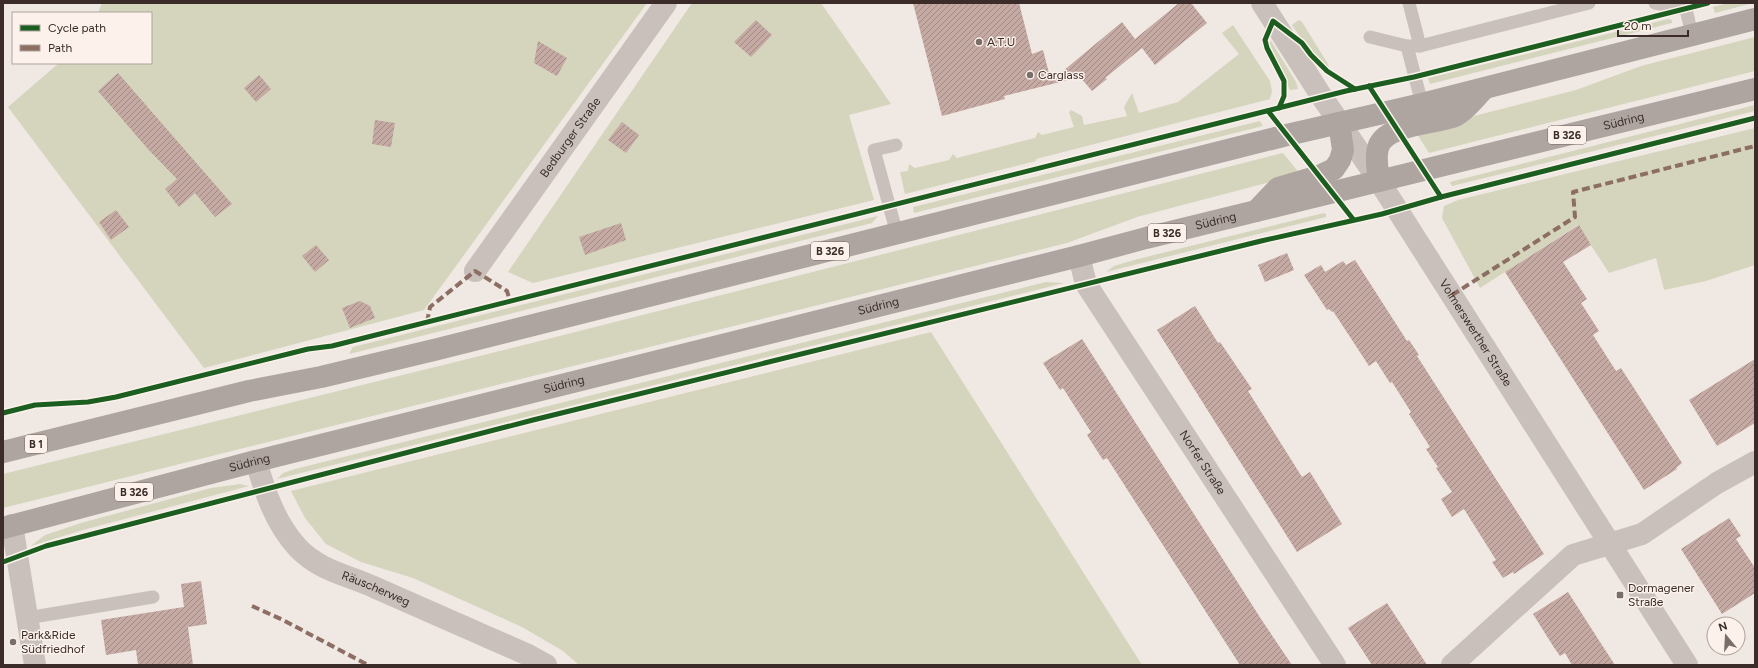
<svg xmlns="http://www.w3.org/2000/svg" width="1758" height="668" font-family="Figtree,sans-serif">
<style>
.green{fill:#d4d5bc}
.building{fill:url(#building-hatch)}
.lines{fill:none;stroke-linecap:round;stroke-linejoin:round}
.service{stroke:#c9c0bc;stroke-width:13}
.minor{stroke:#c9c0bc;stroke-width:22}
.primary{stroke:#aea5a1;stroke-width:22}
.quiet{stroke:#8d6e63;stroke-width:4;stroke-dasharray:8 4;stroke-linecap:butt}
.cycleway-casing{stroke:#fcf2eb;stroke-width:8}
.cycleway{stroke:#1b5e20;stroke-width:5}
.poi-dot{fill:#7a6e6a;stroke:#fcf2eb;stroke-width:1.5}
.labels{text-anchor:middle;stroke-width:3;stroke-linejoin:round;paint-order:stroke}
.shield{fill:#fcf2eb;stroke:#756763;stroke-width:1}
.shield-label{font-size:11px;font-weight:bold;fill:#3b2c29}
.poi-label{font-size:12px;fill:#3b2c29;stroke:#fcf2eb;text-anchor:start}
.street-label{font-size:12px;fill:#3b2c29;stroke:#fcf2eb}
</style>
<defs>
<pattern id="building-hatch" width="6" height="6" patternUnits="userSpaceOnUse"><rect width="6" height="6" fill="#c5a9a3"/><path d="M-1 1l2-2M0 6l6-6M5 7l2-2" fill="none" stroke="#a18a85"/></pattern>
</defs>
<rect width="100%" height="100%" fill="#f0e8e3"/>
<g class="green">
<polygon points="102,3 647,3 424,310 204,368 8,107 59,63 151,63 151,13 98,13"/>
<polygon points="692,3 821,3 891,104 849,115 874,200 533,283 508,272"/>
<polygon points="1728,3 1753,3 1715,13 1713,7"/>
<polygon points="1668,19 1672,20 1672,23 1430,84 1428,78"/>
<polygon points="1299,20 1302,22 1328,64 1329,69 1309,50 1292,25"/>
<polygon points="1233,25 1270,81 1272,91 1270,99 1036,159 1036,161 905,194 900,172 908,171 909,164 915,168 949,160 953,154 957,158 1035,138 1038,132 1042,135 1074,127 1069,112 1071,110 1082,116 1084,125 1127,116 1124,107 1132,93 1139,113 1178,102 1239,54 1222,33"/>
<polygon points="1755,37 1755,71 1429,153 1415,131 1576,90 1641,66"/>
<polygon points="1271,41 1296,82 1298,89 1290,90 1280,68 1269,50 1268,44"/>
<polygon points="1755,105 1755,111 1452,186 1450,182"/>
<polygon points="1260,121 1263,126 914,213 913,207"/>
<polygon points="1755,128 1755,265 1706,281 1664,290 1656,258 1609,273 1578,225 1480,288 1442,218 1444,206 1458,200"/>
<polygon points="1283,153 1300,174 1137,217 1067,243 3,508 3,474 524,345"/>
<polygon points="1324,213 1326,214 1326,217 1106,272 1114,266 1134,260"/>
<polygon points="878,216 872,223 349,354 353,347"/>
<polygon points="1046,282 1064,283 277,479 283,473 295,469"/>
<polygon points="931,332 1142,665 579,665 563,651 522,627 413,578 361,562 326,544 305,518 291,491"/>
<polygon points="240,484 249,486 83,530 31,546 45,535 81,523 211,488"/>
</g>
<g class="building">
<polygon points="913,3 1019,3 1032,54 1043,50 1051,81 1122,22 1135,39 1179,3 1191,3 1207,23 1155,65 1142,48 1105,78 1107,79 1092,91 1080,77 1004,96 1005,99 942,116"/>
<polygon points="756,20 772,35 751,57 734,42"/>
<polygon points="538,41 567,58 557,76 534,63"/>
<polygon points="118,73 232,204 215,217 195,193 179,207 165,189 177,179 147,148 98,91"/>
<polygon points="259,75 271,89 256,102 244,88"/>
<polygon points="375,120 395,123 391,147 372,144"/>
<polygon points="622,122 639,135 626,153 608,140"/>
<polygon points="116,210 129,227 111,240 99,222"/>
<polygon points="621,223 626,240 585,255 579,237"/>
<polygon points="1579,225 1591,245 1563,262 1587,299 1581,303 1599,331 1593,335 1616,371 1621,368 1682,463 1676,468 1677,469 1644,490 1505,272"/>
<polygon points="316,245 329,260 315,272 302,256"/>
<polygon points="1287,253 1294,270 1265,282 1258,265"/>
<polygon points="1355,260 1407,341 1409,340 1419,355 1417,356 1544,554 1514,574 1513,572 1503,578 1492,562 1496,560 1464,509 1452,517 1441,499 1452,492 1436,468 1438,467 1426,449 1430,447 1409,414 1411,412 1392,382 1390,383 1376,361 1369,366 1333,311 1332,312 1329,309 1327,310 1304,275 1321,265 1325,272 1343,261 1346,265"/>
<polygon points="360,301 370,306 375,318 350,328 342,308"/>
<polygon points="1195,306 1218,343 1220,342 1252,389 1248,391 1302,477 1310,472 1342,524 1297,552 1157,330"/>
<polygon points="1082,339 1263,622 1292,665 1240,665 1107,458 1103,460 1087,435 1091,432 1063,388 1060,390 1043,363"/>
<polygon points="1755,359 1755,423 1717,446 1689,400"/>
<polygon points="1729,518 1741,536 1736,539 1755,568 1755,593 1722,614 1681,549"/>
<polygon points="201,581 207,624 188,627 193,665 138,665 136,650 106,655 101,620 184,607 181,584"/>
<polygon points="1568,592 1600,642 1615,665 1572,665 1565,653 1560,656 1553,646 1533,614"/>
<polygon points="1387,603 1404,629 1427,665 1372,665 1348,628"/>
</g>
<g class="lines">
<g class="service">
<polyline points="1409,3 1420,46"/>
<polyline points="1655,3 1686,9"/>
<polyline points="1688,3 1686,9 1692,35"/>
<polyline points="1370,37 1407,46 1420,46 1589,3"/>
<polyline points="1407,46 1422,104"/>
<polyline points="896,145 874,150 897,234"/>
<polyline points="27,618 153,597"/>
</g>
<g class="minor">
<path id="s1" d="M1262 3 1322 97 1379 181 1687 665"/>
<path id="s2" d="M1079 256 1086 284 1335 665"/>
<path id="s3" d="M475 271 666 3"/>
<path id="s4" d="M256 461C265 492 275 523 298 548 320 571 348 575 376 588 426 610 476 632 526 654L546 665"/>
<polyline points="12,525 35,665"/>
<polyline points="1452,665 1573,555 1642,534 1717,483 1755,462"/>
</g>
<g class="primary">
<path d="M1379 181C1378 171 1375 158 1378 148 1384 124 1435 124 1455 116 1463 113 1477 96 1484 89"/>
<polyline points="1256,211 1278,188 1319,176 1334,169 1340,160 1343,150 1339,123"/>
<polyline points="3,452 249,391 321,377 438,349 1287,135 1422,104 1755,19"/>
<path id="s5" d="M3 528 256 461 1079 256 1146 238 1755 89"/>
</g>
<g class="quiet">
<polyline points="1452,295 1575,217 1573,192 1755,146"/>
<polyline points="427,322 430,307 475,271 507,291 510,301"/>
<polyline points="252,606 283,620 368,665"/>
</g>
<g class="cycleway-casing">
<g id="cycleway">
<polyline points="1369,86 1441,197"/>
<polyline points="1279,108 1284,96 1284,81 1267,48 1265,40 1273,21 1302,43 1311,55 1327,71 1355,89"/>
<polyline points="1268,111 1353,219"/>
<polyline points="3,413 35,405 88,402 116,397 308,349 332,346 1346,91 1414,77 1708,3"/>
<polyline points="3,562 46,546 533,420 1261,241 1382,214 1441,197 1755,118"/>
</g>
</g>
<use href="#cycleway" class="cycleway"/>
</g>
<g class="poi-dot">
<circle cx="979" cy="42" r="4"/>
<circle cx="1030" cy="75" r="4"/>
<rect x="1616" y="591" width="8" height="8" rx="2"/>
<circle cx="13" cy="642" r="4"/>
</g>
<g class="labels">
<g class="shield">
<rect x="1548" y="126" width="38" height="18" rx="3"/>
<rect x="1148" y="224" width="38" height="18" rx="3"/>
<rect x="811" y="242" width="38" height="18" rx="3"/>
<rect x="25" y="435" width="22" height="18" rx="3"/>
<rect x="115" y="483" width="38" height="18" rx="3"/>
</g>
<g class="shield-label">
<text x="1567" y="139">B 326</text>
<text x="1167" y="237">B 326</text>
<text x="830" y="255">B 326</text>
<text x="36" y="448">B 1</text>
<text x="134" y="496">B 326</text>
</g>
<g class="poi-label">
<text x="987" y="46">A.T.U</text>
<text x="1038" y="79">Carglass</text>
<text x="1628" y="592">Dormagener<tspan x="1628" dy="14">Straße</tspan></text>
<text x="21" y="639">Park&amp;Ride<tspan x="21" dy="14">Südfriedhof</tspan></text>
</g>
<g class="street-label">
<text dy="4" stroke="none"><textPath href="#s5" startOffset="1671">Südring</textPath></text>
<text dy="4" stroke="none"><textPath href="#s3" startOffset="164">Bedburger Straße</textPath></text>
<text dy="4" stroke="none"><textPath href="#s5" startOffset="1251">Südring</textPath></text>
<text dy="4" stroke="none"><textPath href="#s5" startOffset="903">Südring</textPath></text>
<text dy="4" stroke="none"><textPath href="#s1" startOffset="393">Volmerswerther Straße</textPath></text>
<text dy="4" stroke="none"><textPath href="#s5" startOffset="579">Südring</textPath></text>
<text dy="4" stroke="none"><textPath href="#s5" startOffset="255">Südring</textPath></text>
<text dy="4" stroke="none"><textPath href="#s2" startOffset="242">Norfer Straße</textPath></text>
<text dy="4" stroke="none"><textPath href="#s4" startOffset="186">Räuscherweg</textPath></text>
</g>
</g>
<rect width="1758" height="668" fill="none" stroke="#3b2c29" stroke-width="8"/>
<rect x="12" y="12" width="140" height="52" fill="#fcf2eb" stroke="#afa39d"/>
<rect x="20" y="25" width="20" height="6" fill="#1b5e20" stroke="#afa39d"/>
<text x="48" y="32" font-size="12" fill="#3b2c29">Cycle path</text>
<rect x="20" y="45" width="20" height="6" fill="#8d6e63" stroke="#afa39d"/>
<text x="48" y="52" font-size="12" fill="#3b2c29">Path</text>
<g transform="translate(1726 636) rotate(342)"><circle r="19" fill="#fcf2eb" stroke="#afa39d"/>
<path d="M0-3L7 15L0 10L-7 15Z" fill="#7a6e6a"/>
<text y="-6" font-size="11" font-weight="bold" text-anchor="middle" fill="#3b2c29">N</text>
</g>
<path d="M1618 30v6h70v-6" fill="none" stroke="#3b2c29" stroke-width="2"/>
<text x="1624" y="30" font-size="12" fill="#3b2c29" stroke="#fcf2eb" stroke-width="3" paint-order="stroke">20 m</text>
</svg>
